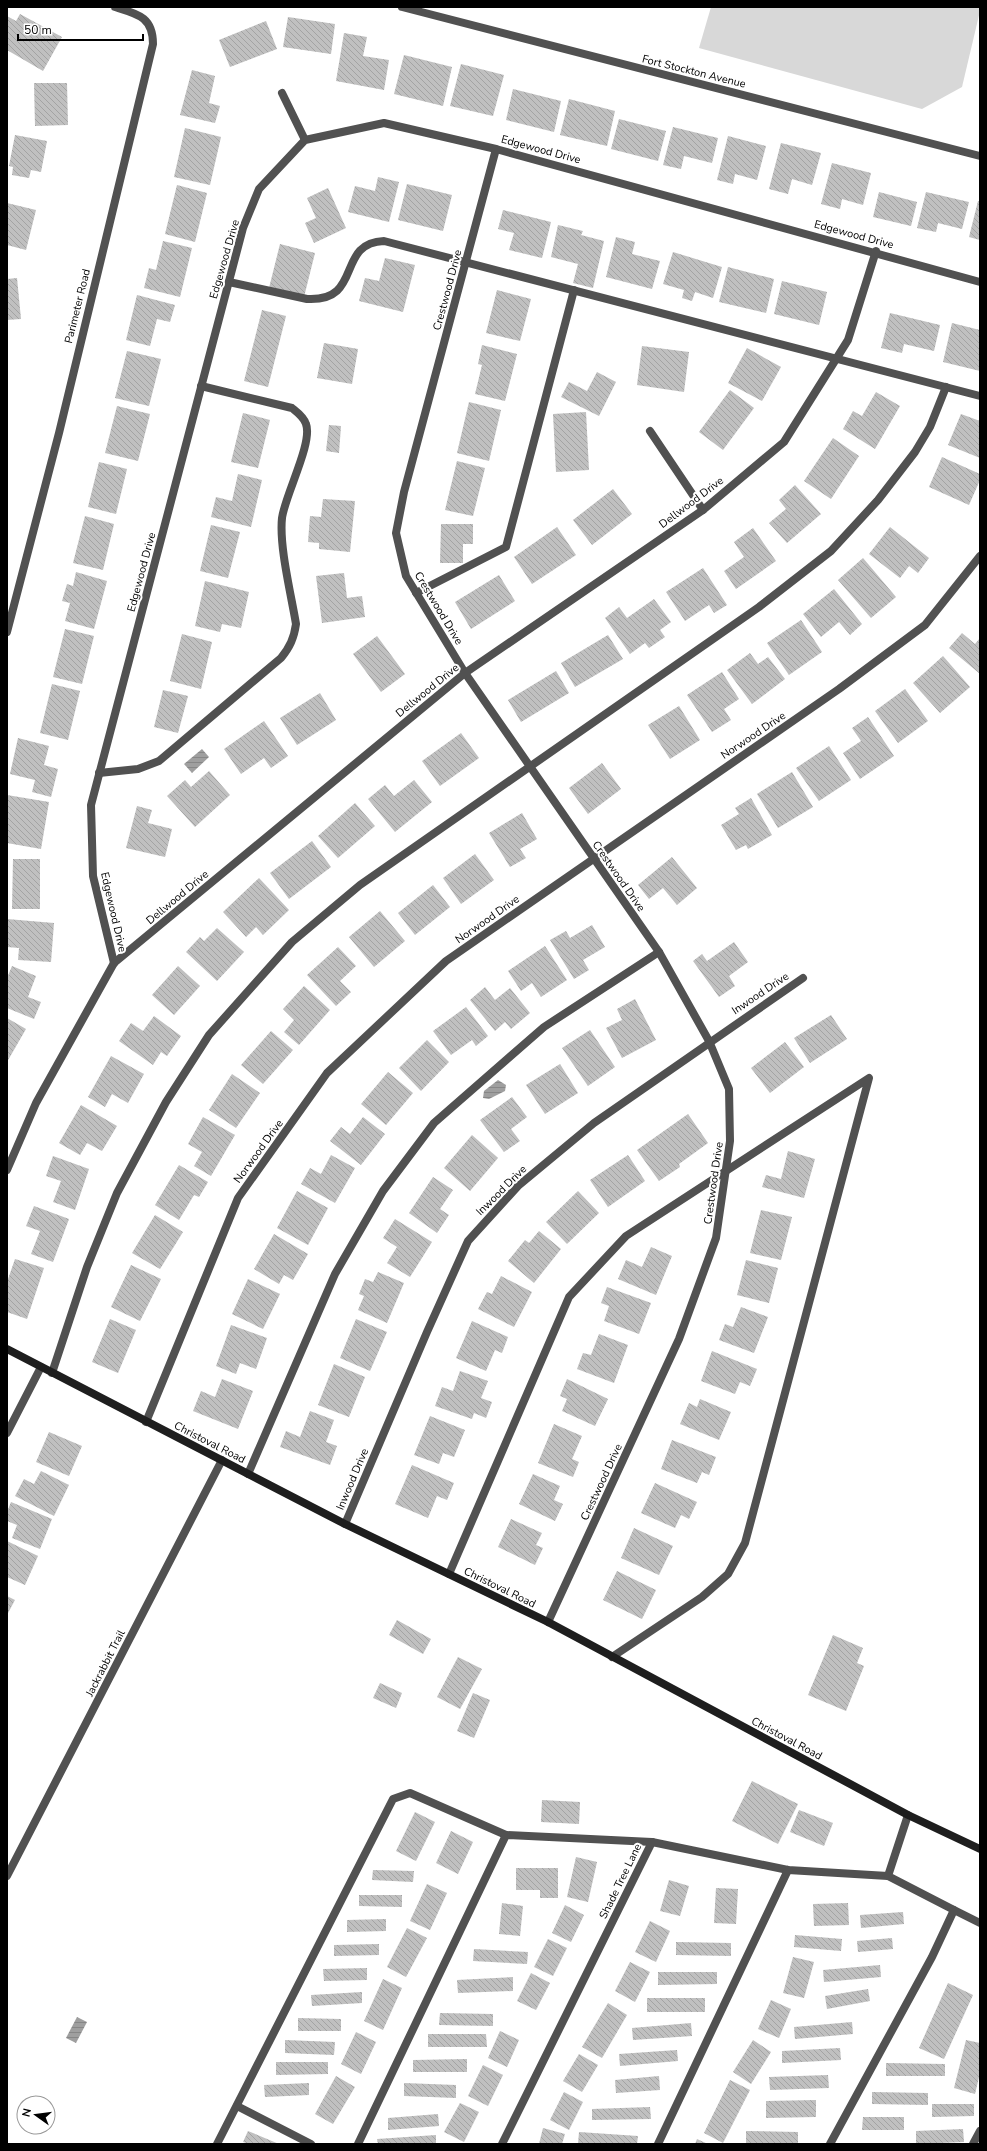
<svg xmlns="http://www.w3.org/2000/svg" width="987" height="2151" font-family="'Nunito Sans',sans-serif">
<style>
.garden{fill:#d8d8d8}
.water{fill:url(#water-rules)}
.building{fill:url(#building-back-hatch)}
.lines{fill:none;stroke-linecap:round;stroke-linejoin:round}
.lane{stroke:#515151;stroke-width:8}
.street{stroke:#515151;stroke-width:8}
.secondary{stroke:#1e1e1e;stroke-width:8}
.labels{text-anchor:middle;stroke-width:4;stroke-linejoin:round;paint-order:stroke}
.street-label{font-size:11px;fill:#000;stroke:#fff}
</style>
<defs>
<pattern id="water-rules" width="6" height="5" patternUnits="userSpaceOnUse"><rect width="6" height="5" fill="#9f9f9f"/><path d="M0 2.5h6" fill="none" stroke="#878787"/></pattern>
<pattern id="building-back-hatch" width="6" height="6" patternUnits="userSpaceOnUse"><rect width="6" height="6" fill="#c0c0c0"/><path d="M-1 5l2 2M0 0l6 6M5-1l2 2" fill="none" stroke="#a3a3a3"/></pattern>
</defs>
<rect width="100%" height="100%" fill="#fff"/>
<polygon class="garden" points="711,7 980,7 980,11 962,87 922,109 699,48"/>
<g class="water">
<polygon points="202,749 209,757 192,773 184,764"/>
<polygon points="498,1080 506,1085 505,1091 489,1099 483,1098 484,1091"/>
<polygon points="77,2017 87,2022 76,2043 66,2038"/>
</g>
<g class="building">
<polygon points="20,14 62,37 43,71 7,50 7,16 16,21"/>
<polygon points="288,17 335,24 331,54 283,47"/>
<polygon points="266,21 277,49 230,67 219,40"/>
<polygon points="344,33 367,37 363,56 389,60 384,90 336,81"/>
<polygon points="404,55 452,67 443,106 394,94"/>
<polygon points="461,64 504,75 493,116 450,106"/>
<polygon points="192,70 215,76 209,103 220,106 215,123 180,115"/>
<polygon points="34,83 67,83 68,125 35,126"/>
<polygon points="513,89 561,101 554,132 506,120"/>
<polygon points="569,99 615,111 607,146 560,135"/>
<polygon points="619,119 666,131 658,161 611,149"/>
<polygon points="673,127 718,138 712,163 684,156 681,169 663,165"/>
<polygon points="185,128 221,137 210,185 174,177"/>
<polygon points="15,135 47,141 41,172 31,170 29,178 12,175 13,167 9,166"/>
<polygon points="728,136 766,146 757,180 735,174 733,184 717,180"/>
<polygon points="781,143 821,153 812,185 792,179 788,194 769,189"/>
<polygon points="832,163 871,173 863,205 842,199 840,209 821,204"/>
<polygon points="378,177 399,182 389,222 348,212 355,186 375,191"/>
<polygon points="407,184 452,195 443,231 398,220"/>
<polygon points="177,185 207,193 195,242 165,234"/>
<polygon points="328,188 346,228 314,243 305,223 316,218 307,198"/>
<polygon points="879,192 917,202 911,226 873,217"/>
<polygon points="926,192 969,202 962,229 938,223 936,232 917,228"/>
<polygon points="978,201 980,201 980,240 969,237"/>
<polygon points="7,203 36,210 26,250 7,245"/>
<polygon points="503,210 551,222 542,258 509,250 514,233 498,229"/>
<polygon points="558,225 583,231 581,235 604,241 593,288 573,283 578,264 551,257"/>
<polygon points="616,237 635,242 632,254 660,261 652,289 606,277"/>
<polygon points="163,241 192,248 180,297 144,288 149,268 156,270"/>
<polygon points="280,244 315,253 304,297 269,288"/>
<polygon points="673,252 722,267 713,298 695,292 692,301 682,298 684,290 663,284"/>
<polygon points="385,258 415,265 403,312 359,301 365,278 379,281"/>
<polygon points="728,267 774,279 766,313 719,302"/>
<polygon points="17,278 21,319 7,320 7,279"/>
<polygon points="782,281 827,292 819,325 774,314"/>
<polygon points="497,290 531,299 520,341 486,333"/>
<polygon points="137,295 175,305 170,322 157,319 150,346 126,340"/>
<polygon points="262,310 286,316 268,387 244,381"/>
<polygon points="890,313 940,325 934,351 904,344 902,353 881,348"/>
<polygon points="952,323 980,330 980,371 943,362"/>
<polygon points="324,343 358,349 352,384 317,378"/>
<polygon points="482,345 517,354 505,401 475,394 482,365 478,364"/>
<polygon points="642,346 689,352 684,392 637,385"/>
<polygon points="747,348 781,367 762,401 728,383"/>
<polygon points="127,351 161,359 149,406 115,398"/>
<polygon points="597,372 616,382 599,416 561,397 569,382 587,391"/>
<polygon points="730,390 754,408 723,450 699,432"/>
<polygon points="876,392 900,406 875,449 843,429 853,411 862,416"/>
<polygon points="469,402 501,410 489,461 457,453"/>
<polygon points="117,406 150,414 138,461 105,453"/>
<polygon points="586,412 589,470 556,472 553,414"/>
<polygon points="243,413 270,420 258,468 231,462"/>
<polygon points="961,414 980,421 980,458 948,445"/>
<polygon points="329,425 341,426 339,453 326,451"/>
<polygon points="833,438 859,456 831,499 804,481"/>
<polygon points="942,457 980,474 980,480 969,505 929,487"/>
<polygon points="457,461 485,468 473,516 445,510"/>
<polygon points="99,462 127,469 116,514 88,507"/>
<polygon points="238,474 262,480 251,527 211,517 216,497 232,501"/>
<polygon points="795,485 821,514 787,543 769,523 786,509 779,500"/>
<polygon points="613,489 632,514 592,545 573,520"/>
<polygon points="323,499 355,501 350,552 319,549 319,543 308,542 310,516 321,517"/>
<polygon points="85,516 114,524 103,570 73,563"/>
<polygon points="441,524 473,524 473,544 463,544 463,563 440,563"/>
<polygon points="211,525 240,532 228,578 200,571"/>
<polygon points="557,527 576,555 532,584 514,557"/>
<polygon points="890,527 929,558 918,573 909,566 900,578 869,554"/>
<polygon points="753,528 776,561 736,589 724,571 744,557 734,542"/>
<polygon points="863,558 896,597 871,618 838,580"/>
<polygon points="703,568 727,605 714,613 709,605 685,621 666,592"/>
<polygon points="76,572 107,581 94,629 65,621 70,603 62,601 67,584 73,586"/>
<polygon points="344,573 347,598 362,596 365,617 322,623 316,576"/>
<polygon points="499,575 515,601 471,629 455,602"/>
<polygon points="205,581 249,592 241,628 222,624 220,632 195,626"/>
<polygon points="834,589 862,624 850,635 839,622 821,637 803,614"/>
<polygon points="654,599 671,622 660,630 665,637 649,648 645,643 630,654 605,618 619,607 627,618"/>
<polygon points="801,620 822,652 789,675 767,643"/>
<polygon points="65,629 94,636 82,684 53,677"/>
<polygon points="962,633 975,644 980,638 980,674 949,648"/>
<polygon points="182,634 212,642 201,689 170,681"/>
<polygon points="608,635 623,659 575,687 561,663"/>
<polygon points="377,636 405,674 381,692 353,654"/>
<polygon points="750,653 758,664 768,657 785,679 752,704 727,670"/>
<polygon points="943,656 970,687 940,713 913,683"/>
<polygon points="556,671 569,693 521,722 508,700"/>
<polygon points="722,672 739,699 724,709 731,720 712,732 687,695"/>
<polygon points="52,684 80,691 68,740 40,733"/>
<polygon points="905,689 928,721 898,743 875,711"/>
<polygon points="163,690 188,696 178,733 154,727"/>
<polygon points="320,693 336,720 297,745 280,718"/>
<polygon points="679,706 700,740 670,759 648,725"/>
<polygon points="868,717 894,756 860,779 843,753 861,741 852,728"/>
<polygon points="264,721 288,756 271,768 264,758 241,774 224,749"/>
<polygon points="461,733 479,758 440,786 422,761"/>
<polygon points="18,738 49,746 44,765 58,769 51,797 32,792 35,780 10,774"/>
<polygon points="829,746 851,780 819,801 796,768"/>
<polygon points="602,763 621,789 588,814 569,788"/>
<polygon points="209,771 230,795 195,827 167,796 185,780 191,787"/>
<polygon points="792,772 813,807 778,828 757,794"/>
<polygon points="414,780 432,802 395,832 368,799 385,785 394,796"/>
<polygon points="7,795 49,802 41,849 7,843"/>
<polygon points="751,798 772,835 748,849 746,845 736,850 721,825 739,814 735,808"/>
<polygon points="355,803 375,826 338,858 318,836"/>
<polygon points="137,806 152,810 148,823 172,829 165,857 126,848"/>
<polygon points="522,813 537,839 520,849 526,858 510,867 489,833"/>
<polygon points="312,841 331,867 289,899 270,873"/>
<polygon points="475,854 494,880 461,904 443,878"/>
<polygon points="672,857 697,888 677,905 663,888 649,899 638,885"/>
<polygon points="13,859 40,859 40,909 12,909"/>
<polygon points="259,878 289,910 263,935 256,927 246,937 223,912"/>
<polygon points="433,885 450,907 415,935 398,913"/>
<polygon points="380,911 405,941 374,967 349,937"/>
<polygon points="7,919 54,923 51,962 18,960 19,948 7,947"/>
<polygon points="592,925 605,947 583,960 589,970 574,979 550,940 566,931 570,938"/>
<polygon points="217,928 244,952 217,981 186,952 200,937 204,941"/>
<polygon points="734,942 748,962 729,976 735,986 719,997 693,961 702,954 707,961"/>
<polygon points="545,946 567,980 541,997 532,983 521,991 508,971"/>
<polygon points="338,947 356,966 340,981 351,992 336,1006 307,975"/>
<polygon points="12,966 36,976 28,997 41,1002 34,1019 7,1008 7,978"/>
<polygon points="178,966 200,986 174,1015 152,995"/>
<polygon points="304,986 330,1010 299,1045 284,1032 294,1020 283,1009"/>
<polygon points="485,987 495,1000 510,988 530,1013 511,1029 505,1022 495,1031 470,1000"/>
<polygon points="635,999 656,1040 622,1058 606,1028 622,1020 617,1009"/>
<polygon points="466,1007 488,1036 476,1046 472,1040 451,1055 433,1031"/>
<polygon points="831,1015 847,1039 810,1063 794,1038"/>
<polygon points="154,1016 181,1036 167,1056 161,1052 153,1065 119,1041 131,1023 143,1031"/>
<polygon points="7,1018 26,1029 7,1062"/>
<polygon points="590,1030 615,1067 588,1086 562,1048"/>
<polygon points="271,1031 293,1050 263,1084 241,1065"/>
<polygon points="427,1040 449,1062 421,1091 399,1068"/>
<polygon points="785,1042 804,1067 770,1093 751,1068"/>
<polygon points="111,1056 144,1074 128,1103 112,1094 105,1107 88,1097"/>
<polygon points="560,1064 578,1093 545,1114 526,1085"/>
<polygon points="388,1072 413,1093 386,1125 361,1104"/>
<polygon points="232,1074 260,1093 236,1128 209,1110"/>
<polygon points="512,1097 527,1117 511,1129 520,1141 504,1152 480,1120"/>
<polygon points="81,1105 117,1126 102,1151 87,1143 80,1155 59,1143"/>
<polygon points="688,1114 708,1143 679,1164 680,1167 659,1181 637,1150"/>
<polygon points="203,1117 235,1135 211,1176 194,1166 202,1152 188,1144"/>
<polygon points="363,1117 385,1134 361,1165 330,1141 341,1127 350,1134"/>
<polygon points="472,1135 498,1158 470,1191 444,1168"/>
<polygon points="788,1151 815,1159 804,1198 762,1187 766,1175 781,1179"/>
<polygon points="331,1155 355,1168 335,1203 301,1184 310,1168 321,1174"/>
<polygon points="628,1155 645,1181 608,1207 590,1180"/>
<polygon points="53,1156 89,1169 75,1210 53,1202 61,1181 46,1176"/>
<polygon points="179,1165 208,1182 199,1197 194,1195 179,1220 155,1205"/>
<polygon points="433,1177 453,1190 440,1209 449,1215 437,1233 409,1213"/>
<polygon points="297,1191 328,1208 308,1245 277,1228"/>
<polygon points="578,1191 599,1213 567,1244 546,1222"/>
<polygon points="34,1206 69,1219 53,1262 31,1254 40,1231 26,1226"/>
<polygon points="761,1210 792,1217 781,1260 750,1253"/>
<polygon points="155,1215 183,1232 160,1269 132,1253"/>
<polygon points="395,1219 432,1242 410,1277 387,1263 397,1247 383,1238"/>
<polygon points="539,1231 561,1249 534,1283 508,1261 525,1240 529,1243"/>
<polygon points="274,1234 308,1254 293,1280 284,1275 279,1284 254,1269"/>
<polygon points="651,1247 672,1256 656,1295 618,1279 626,1260 642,1267"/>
<polygon points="15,1259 44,1268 27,1319 7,1312 7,1282"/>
<polygon points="746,1260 778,1268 769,1303 737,1295"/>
<polygon points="131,1265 161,1279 140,1321 111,1307"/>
<polygon points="378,1272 404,1283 387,1323 358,1310 364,1296 359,1294 365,1279 373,1282"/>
<polygon points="501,1276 532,1292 514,1327 478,1309 487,1292 492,1294"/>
<polygon points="248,1279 280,1294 263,1329 232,1314"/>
<polygon points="607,1287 651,1303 639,1334 604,1321 609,1306 601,1303"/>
<polygon points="741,1307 768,1317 754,1353 719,1340 725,1324 733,1327"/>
<polygon points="110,1319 136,1330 118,1373 92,1362"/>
<polygon points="356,1319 387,1332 370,1371 340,1358"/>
<polygon points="472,1321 508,1337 502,1353 495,1350 486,1371 456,1358"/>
<polygon points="231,1325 267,1338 256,1369 240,1363 236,1374 216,1366"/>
<polygon points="599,1334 628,1345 614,1383 577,1369 583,1353 591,1355"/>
<polygon points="712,1351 757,1369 750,1386 740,1382 735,1394 701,1381"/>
<polygon points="334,1364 365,1377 349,1417 318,1405"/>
<polygon points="460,1371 488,1381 481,1398 492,1402 486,1418 474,1413 472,1419 435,1406 442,1387 453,1391"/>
<polygon points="222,1379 253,1391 238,1429 193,1411 201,1391 215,1397"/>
<polygon points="567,1379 608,1399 595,1426 562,1411 567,1399 560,1396"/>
<polygon points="700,1399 731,1412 719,1440 680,1424 689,1403 697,1407"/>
<polygon points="310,1411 334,1420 326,1442 337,1446 330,1465 280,1447 286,1431 300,1437"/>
<polygon points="430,1416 465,1430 454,1457 443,1453 439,1464 414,1455"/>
<polygon points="554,1424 582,1436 572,1459 579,1462 573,1477 538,1463"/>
<polygon points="49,1432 82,1446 69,1476 36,1462"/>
<polygon points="672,1440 716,1457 709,1475 702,1472 697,1483 661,1469"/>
<polygon points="412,1465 454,1483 447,1500 437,1496 428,1518 395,1504"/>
<polygon points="41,1471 69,1485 54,1516 15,1496 24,1479 34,1484"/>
<polygon points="533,1474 560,1486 554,1500 563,1504 555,1521 519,1504"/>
<polygon points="655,1483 697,1502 689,1519 681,1515 675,1528 641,1513"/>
<polygon points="11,1502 52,1519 40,1549 12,1538 17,1525 7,1521 7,1512"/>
<polygon points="511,1519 542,1533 536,1545 543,1548 535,1565 498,1547"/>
<polygon points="634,1528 673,1546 659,1575 621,1558"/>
<polygon points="7,1541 38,1556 25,1585 7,1577"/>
<polygon points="617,1571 656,1590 642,1619 603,1600"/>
<polygon points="7,1596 15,1600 7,1615"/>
<polygon points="397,1620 431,1639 423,1654 389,1635"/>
<polygon points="833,1635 863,1648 857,1663 864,1666 846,1711 808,1695"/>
<polygon points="458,1657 482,1669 460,1709 437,1697"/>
<polygon points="380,1683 402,1693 396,1708 373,1698"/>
<polygon points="473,1693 490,1700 474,1738 457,1731"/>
<polygon points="752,1781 798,1804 778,1844 732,1821"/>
<polygon points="542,1800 580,1802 579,1824 541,1822"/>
<polygon points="799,1810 833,1823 824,1846 790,1832"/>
<polygon points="415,1812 435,1822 416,1861 396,1851"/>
<polygon points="451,1831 473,1842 458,1874 436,1863"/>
<polygon points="576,1857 597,1862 588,1902 567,1897"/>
<polygon points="516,1868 558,1868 558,1898 540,1898 540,1890 516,1890"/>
<polygon points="373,1870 414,1871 413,1882 372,1880"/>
<polygon points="669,1880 689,1886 680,1916 660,1911"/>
<polygon points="427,1884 447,1893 430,1930 410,1921"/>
<polygon points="716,1888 738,1889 736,1924 714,1923"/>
<polygon points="359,1895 402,1895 402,1907 359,1906"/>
<polygon points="502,1903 523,1906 520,1936 499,1934"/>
<polygon points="848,1903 849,1925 814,1926 813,1904"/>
<polygon points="565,1905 584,1915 571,1942 552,1933"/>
<polygon points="903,1912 904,1924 861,1928 860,1915"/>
<polygon points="386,1919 386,1931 347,1932 347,1920"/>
<polygon points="650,1921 670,1931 656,1962 635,1952"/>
<polygon points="407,1928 427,1938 406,1977 387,1967"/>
<polygon points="795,1935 842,1939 841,1951 794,1947"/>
<polygon points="892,1938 893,1949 858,1952 857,1941"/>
<polygon points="548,1939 567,1948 553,1976 534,1967"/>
<polygon points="676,1942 731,1943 731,1956 676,1955"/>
<polygon points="379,1944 379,1955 334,1956 334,1945"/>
<polygon points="474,1949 528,1952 527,1964 473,1961"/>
<polygon points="793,1957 814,1962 804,1998 783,1993"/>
<polygon points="630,1962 650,1972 635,2002 615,1991"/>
<polygon points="880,1965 881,1977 824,1982 823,1970"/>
<polygon points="367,1968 367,1980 324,1981 323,1969"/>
<polygon points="658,1972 717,1972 717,1984 658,1985"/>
<polygon points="531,1973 550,1983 536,2010 517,2001"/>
<polygon points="513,1977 513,1991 458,1993 457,1980"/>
<polygon points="383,1979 402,1988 383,2030 364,2021"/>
<polygon points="948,1983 973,1995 944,2059 919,2048"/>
<polygon points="868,1989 870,2001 827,2009 825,1996"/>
<polygon points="362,1992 362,2003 312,2006 311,1995"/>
<rect x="647" y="1998" width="58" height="14"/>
<polygon points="771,2000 791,2009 779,2038 758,2029"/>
<polygon points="608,2003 627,2015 602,2058 582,2047"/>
<polygon points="440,2013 493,2014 493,2026 439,2025"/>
<polygon points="298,2018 341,2019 341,2031 298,2031"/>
<polygon points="852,2022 853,2034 795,2039 794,2027"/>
<polygon points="691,2023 692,2036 633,2040 632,2028"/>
<polygon points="500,2031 519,2040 507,2067 488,2058"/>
<polygon points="356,2032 376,2042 361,2074 341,2064"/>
<polygon points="428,2034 486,2034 487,2047 428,2047"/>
<polygon points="285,2040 335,2042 334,2055 285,2053"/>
<polygon points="753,2040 771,2052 751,2084 733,2072"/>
<polygon points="966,2040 980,2043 980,2073 975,2094 954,2088"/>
<polygon points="840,2048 841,2060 782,2063 782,2051"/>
<polygon points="677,2050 678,2061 620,2066 619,2054"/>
<polygon points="579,2054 598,2065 582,2092 563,2081"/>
<polygon points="467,2059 467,2072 413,2072 413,2060"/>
<polygon points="276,2062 328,2062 328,2074 276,2075"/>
<polygon points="886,2063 945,2064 945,2076 886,2076"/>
<polygon points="483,2065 503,2075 488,2106 468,2096"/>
<polygon points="828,2075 829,2088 770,2090 769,2077"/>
<polygon points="336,2076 355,2087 333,2124 315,2114"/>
<polygon points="659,2076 660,2090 616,2093 615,2080"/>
<polygon points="730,2080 750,2090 723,2143 704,2133"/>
<polygon points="309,2083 309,2095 265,2097 264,2085"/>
<polygon points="404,2083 456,2085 456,2098 404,2096"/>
<polygon points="564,2092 583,2102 569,2130 550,2120"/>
<polygon points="872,2092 928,2093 928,2105 872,2104"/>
<polygon points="816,2100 816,2117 766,2118 766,2101"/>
<polygon points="460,2103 479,2112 464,2142 444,2132"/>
<polygon points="932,2104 974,2104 974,2116 932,2117"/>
<polygon points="650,2107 651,2119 592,2120 592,2109"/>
<polygon points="438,2114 439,2126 388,2130 388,2118"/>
<polygon points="863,2117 904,2117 904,2130 862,2130"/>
<polygon points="543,2128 565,2134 562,2144 539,2144"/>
<polygon points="963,2129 964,2142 916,2144 916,2131"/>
<polygon points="248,2131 279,2144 249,2144 243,2142"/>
<polygon points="746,2131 798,2132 798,2144 746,2144"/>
<polygon points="579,2132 638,2136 637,2144 578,2144"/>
<polygon points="436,2135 436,2144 378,2144 377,2139"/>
<polygon points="697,2139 708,2144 695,2144"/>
</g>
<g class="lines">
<g class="lane">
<path d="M229 282 307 299C364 302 335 243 384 241L980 396"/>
<polyline points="416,593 506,547 574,290"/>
<path d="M99 773 138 769 159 761 281 658C290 647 294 638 296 624 291 594 279 546 282 518 285 495 313 443 306 424 304 417 297 412 292 408L201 386"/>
<polyline points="52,1373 87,1267 117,1193 166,1102 209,1035 292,942 360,885 759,607 831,551 878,500 915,452 930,427 946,387"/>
<polyline points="248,1474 335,1274 383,1191 434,1123 544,1027 659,952"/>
<polyline points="449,1574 569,1297 626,1236 869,1078 745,1543 728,1574 702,1597 612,1657"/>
</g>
<g class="street">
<polyline points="402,7 980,156"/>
<polyline points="282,93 305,140"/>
<polyline points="496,149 404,492 396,533 406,576 465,673 659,952 709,1041 729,1089 730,1141 716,1238 679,1339 548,1622"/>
<polyline points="650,431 703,510"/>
<path d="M7 632 59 433 153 44C153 17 138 14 115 7"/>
<polyline points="114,963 93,876 91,805 243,228 259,189 305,140 384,123 496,149 980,282"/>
<polyline points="7,1170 36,1103 114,963 465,673 703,510 784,442 848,340 876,251"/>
<polyline points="146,1422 238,1198 327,1073 446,961 839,689 925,625 980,556"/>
<polyline points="7,1433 41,1367"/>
<polyline points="345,1524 427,1332 468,1241 518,1186 594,1123 803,978"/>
<polyline points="7,1876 222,1460"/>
<polyline points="954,1910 980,1923"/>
<polyline points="237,2106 311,2144"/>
<polyline points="217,2144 393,1799 410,1793 506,1835"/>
<polyline points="358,2144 506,1835 652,1842"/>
<polyline points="502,2144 652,1842 788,1870 888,1876"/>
<polyline points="658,2144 788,1870"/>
<polyline points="830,2144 932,1957 954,1910 888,1876 908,1815"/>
<polyline points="973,2144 980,2131"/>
</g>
<polyline class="secondary" points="7,1349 345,1524 548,1622 908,1815 980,1849"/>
</g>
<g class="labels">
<g class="street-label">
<text transform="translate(694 71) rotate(14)" y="4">Fort Stockton Avenue</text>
<text transform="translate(541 149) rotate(15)" y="4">Edgewood Drive</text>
<text transform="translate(854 234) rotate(15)" y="4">Edgewood Drive</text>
<text transform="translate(224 259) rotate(-74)" y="4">Edgewood Drive</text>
<text transform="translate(447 290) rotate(-75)" y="4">Crestwood Drive</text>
<text transform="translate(77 306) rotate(-76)" y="4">Parimeter Road</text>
<text transform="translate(691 502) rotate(-37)" y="4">Dellwood Drive</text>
<text transform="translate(141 572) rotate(-75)" y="4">Edgewood Drive</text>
<text transform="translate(439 608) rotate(59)" y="4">Crestwood Drive</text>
<text transform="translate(427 690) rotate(-39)" y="4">Dellwood Drive</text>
<text transform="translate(753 735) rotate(-34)" y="4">Norwood Drive</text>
<text transform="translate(619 876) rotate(55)" y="4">Crestwood Drive</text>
<text transform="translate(177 897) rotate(-40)" y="4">Dellwood Drive</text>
<text transform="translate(114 912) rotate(77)" y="4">Edgewood Drive</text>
<text transform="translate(487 919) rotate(-35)" y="4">Norwood Drive</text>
<text transform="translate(760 993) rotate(-34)" y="4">Inwood Drive</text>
<text transform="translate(258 1151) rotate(-54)" y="4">Norwood Drive</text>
<text transform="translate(713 1183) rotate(-82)" y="4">Crestwood Drive</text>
<text transform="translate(501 1190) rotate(-45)" y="4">Inwood Drive</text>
<text transform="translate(210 1442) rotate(27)" y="4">Christoval Road</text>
<text transform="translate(352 1479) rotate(-67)" y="4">Inwood Drive</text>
<text transform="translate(601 1482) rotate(-65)" y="4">Crestwood Drive</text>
<text transform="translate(500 1587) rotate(26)" y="4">Christoval Road</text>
<text transform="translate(105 1663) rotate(-63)" y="4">Jackrabbit Trail</text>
<text transform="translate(787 1738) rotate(28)" y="4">Christoval Road</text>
<text transform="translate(620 1881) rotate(-64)" y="4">Shade Tree Lane</text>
</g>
</g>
<rect width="987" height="2151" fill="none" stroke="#000000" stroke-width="16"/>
<g transform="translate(36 2115) rotate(284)"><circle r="19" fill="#ffffff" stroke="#999999"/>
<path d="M0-3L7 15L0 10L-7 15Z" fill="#000000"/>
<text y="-6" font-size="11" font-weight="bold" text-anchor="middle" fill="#000000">N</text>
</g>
<path d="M18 34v6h125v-6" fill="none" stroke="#000000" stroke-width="2"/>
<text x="24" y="34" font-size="12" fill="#000000" stroke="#ffffff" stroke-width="3" paint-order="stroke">50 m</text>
</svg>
